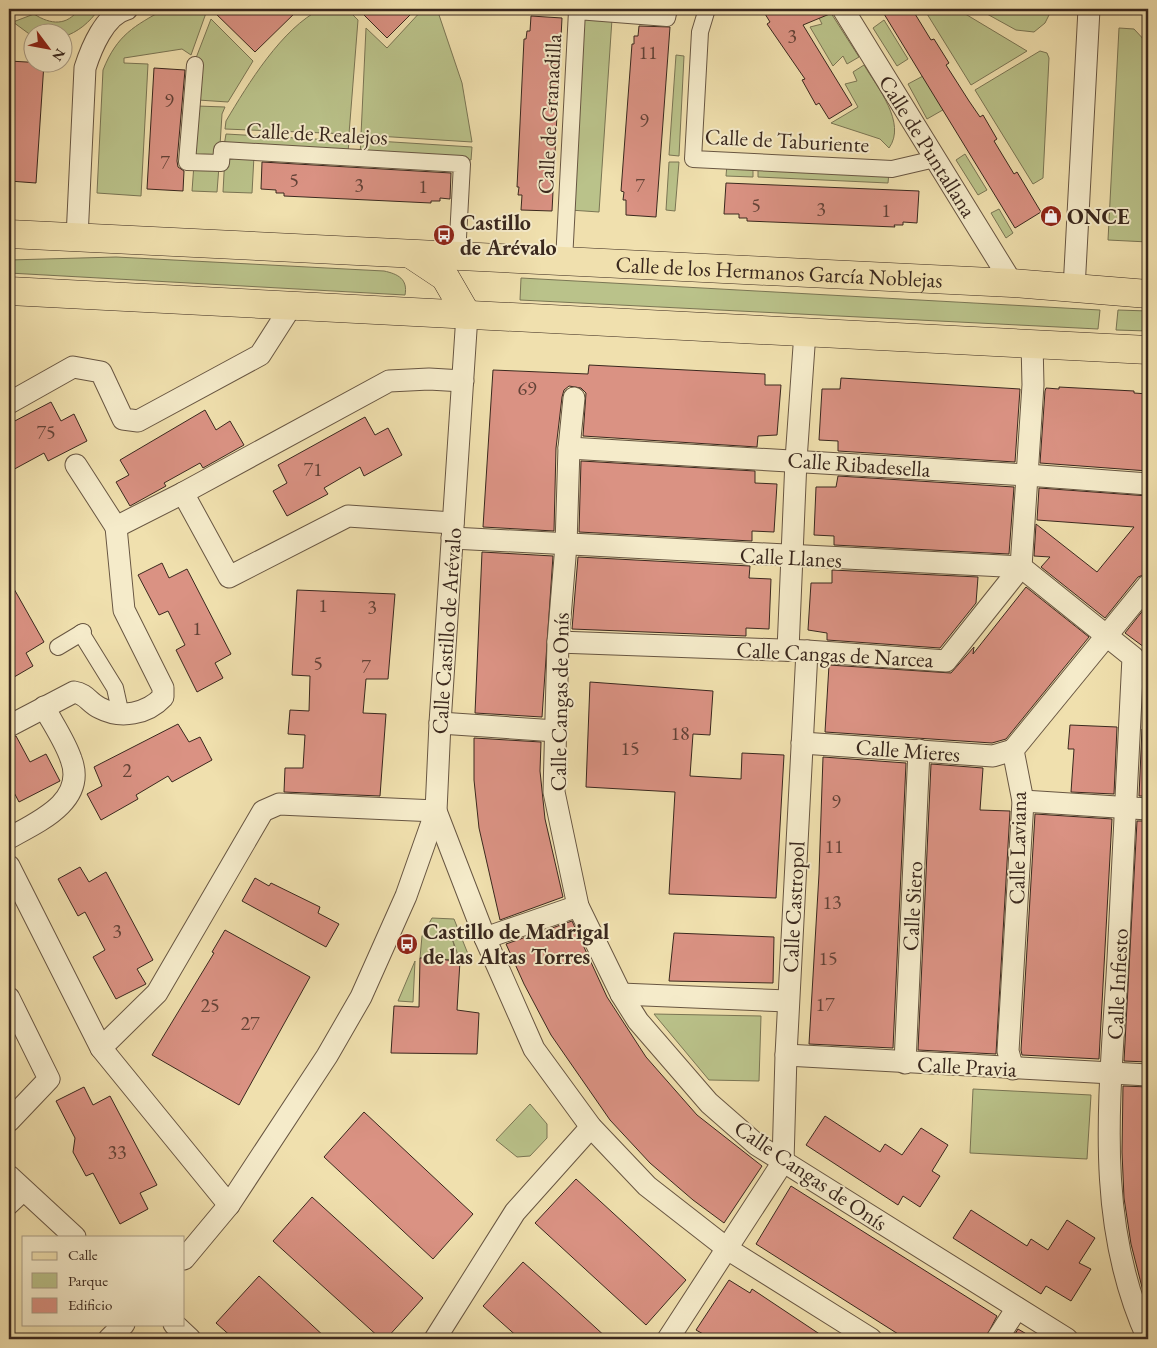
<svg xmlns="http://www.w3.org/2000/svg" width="1157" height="1348" font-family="'EB Garamond',serif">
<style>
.green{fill:#bac28a;stroke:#7a7554}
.building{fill:#da9283;stroke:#3a281e}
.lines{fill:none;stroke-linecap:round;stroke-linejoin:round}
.pedestrian-casing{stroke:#685642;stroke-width:18}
.minor-casing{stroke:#685642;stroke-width:23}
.primary-casing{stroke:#3a281e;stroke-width:29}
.pedestrian{stroke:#f5ebca;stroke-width:16}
.minor{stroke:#f5ebca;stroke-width:21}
.primary{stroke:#f0e0ae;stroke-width:28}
.labels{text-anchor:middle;stroke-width:4;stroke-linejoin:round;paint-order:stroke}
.number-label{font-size:20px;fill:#624237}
.street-label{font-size:22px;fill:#3a281e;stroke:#f5ebca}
.poi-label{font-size:22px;font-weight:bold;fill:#3a281e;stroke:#f5ebca;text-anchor:start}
</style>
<rect width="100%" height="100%" fill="#f0e0ae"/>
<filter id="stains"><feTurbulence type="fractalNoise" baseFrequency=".004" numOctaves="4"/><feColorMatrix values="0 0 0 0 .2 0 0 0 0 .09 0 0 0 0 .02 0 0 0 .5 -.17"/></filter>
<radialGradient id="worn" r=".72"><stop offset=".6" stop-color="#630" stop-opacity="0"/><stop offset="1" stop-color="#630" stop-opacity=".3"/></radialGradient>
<g class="green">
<path d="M79 9H99C89 23 78 32 63 37L62 32H32V36L13 22 34 14C51 25 67 26 79 9Z"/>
<path d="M165 9H201L206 13 191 55 182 49 124 58V63L148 64 141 196 97 193 103 70C117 35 134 26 165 9Z"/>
<path d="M321 9H347L358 20 349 134 225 129 226 121C248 84 282 28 321 9Z"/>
<polygon points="423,9 437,9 462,83 472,142 361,135 366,28 387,48"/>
<polygon points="924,9 957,9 1027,51 971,85"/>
<polygon points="978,9 1052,9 1045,23 1034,32 1016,30"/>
<polygon points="829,10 859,57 847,64 843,56 833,66 810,27 822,24 818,16"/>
<polygon points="582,17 612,19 599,212 570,210"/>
<polygon points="211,19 253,61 228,102 198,100 196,58"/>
<polygon points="884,20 908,59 897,66 873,28"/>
<polygon points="1119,28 1134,29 1148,44 1148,135 1144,210 1148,210 1148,242 1108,240"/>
<polygon points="1040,51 1047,53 1049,58 1043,178 1033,184 975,90"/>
<polygon points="676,55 684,56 679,156 669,155"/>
<path d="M864 65C877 87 907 123 889 148L880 139 831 123 858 107 845 84 857 81 853 72Z"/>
<polygon points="923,76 962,99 927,119 908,84"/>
<polygon points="197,106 225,107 222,114 219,161 194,159"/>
<polygon points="226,134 349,141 348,152 224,146"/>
<polygon points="361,140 472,147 471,160 360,154"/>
<polygon points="965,154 987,190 978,195 956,160"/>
<polygon points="225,155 254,156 252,193 223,192"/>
<polygon points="669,162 679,162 675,211 666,210"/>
<polygon points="194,164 219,166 217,192 192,191"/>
<polygon points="727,164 753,165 753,177 726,176"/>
<polygon points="758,165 889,172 888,183 758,177"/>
<polygon points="999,209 1013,233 1006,238 991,213"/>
<path d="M116 257 384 271C398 274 408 279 405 295L9 273V260Z"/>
<polygon points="521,278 1100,310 1098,329 520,300"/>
<polygon points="1118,310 1148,311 1148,331 1116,330"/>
<polygon points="432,918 454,919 470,959 460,961 452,938 458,960 420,958 422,936"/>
<polygon points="415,961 413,1002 398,1001"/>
<polygon points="654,1014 761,1016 759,1081 709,1080"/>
<polygon points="973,1089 1091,1095 1087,1159 970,1153"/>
<polygon points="530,1104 547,1124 547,1138 530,1156 517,1157 496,1140"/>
</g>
<g class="building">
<polygon points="211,9 299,9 255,52"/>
<polygon points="358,9 416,9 387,38"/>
<polygon points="762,9 831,9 832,13 803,25 852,105 829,119 819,103 816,105 802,80 805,79 767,24 770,22"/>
<polygon points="881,9 912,9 931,40 934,39 949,63 946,65 969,101 980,117 983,115 997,139 994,141 1014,174 1017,172 1041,212 1015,228"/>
<polygon points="531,16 562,18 552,211 521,210 522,195 518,195 519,187 517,187 524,39 526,39 527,31 530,31"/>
<polygon points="639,26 670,27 656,217 626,215 626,200 623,200 624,192 621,191 632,44 634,44 634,36 638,36"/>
<polygon points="9,61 44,63 36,183 9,181"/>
<polygon points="154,68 185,70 177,161 178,167 184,171 183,191 147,189"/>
<polygon points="262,162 451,173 450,199 440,198 440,201 431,201 431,203 284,196 284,193 276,193 276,190 261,189"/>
<polygon points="726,183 919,191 917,223 903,222 903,225 894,225 895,227 747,221 747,218 739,218 739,214 724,214"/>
<polygon points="589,365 765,374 765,385 781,385 777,435 758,436 757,447 583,436 586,393 581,388 569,386 564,390 562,397 556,448 554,531 483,527 493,370 588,374"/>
<polygon points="841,378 1020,389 1015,462 838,451 838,441 819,440 822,389 840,389"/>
<polygon points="1059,387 1134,391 1134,393 1148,394 1148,471 1040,463 1045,391 1046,388 1059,389"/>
<polygon points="51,402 61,421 74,414 87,441 48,461 44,453 9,472 9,424"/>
<polygon points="205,410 216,430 230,421 244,445 203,468 200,463 164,483 166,486 130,506 116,482 129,475 120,460"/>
<polygon points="365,417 375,435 388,428 402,455 364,476 360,467 324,488 328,494 287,516 273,491 287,483 278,465"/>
<polygon points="581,461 755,471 755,483 777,484 774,532 752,531 752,541 579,532"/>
<polygon points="838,476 1014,487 1009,554 834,545 834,536 814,535 816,487 836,487"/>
<polygon points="1039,488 1148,496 1148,573 1138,577 1105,618 1041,567 1050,557 1034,556 1036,524 1097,572 1134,527 1037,520"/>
<polygon points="482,552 553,556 542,717 475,713"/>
<polygon points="578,557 750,566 749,578 771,579 769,629 746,628 746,636 572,629"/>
<polygon points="162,563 169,578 187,569 231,654 215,663 223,678 197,692 176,650 185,645 168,611 159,615 138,575"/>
<polygon points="832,570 978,577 976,603 940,648 827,640 827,633 808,630 811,583 832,583"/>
<polygon points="9,580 44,642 26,653 33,666 9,680"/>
<polygon points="1026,587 1089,637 1006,739 992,743 825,732 829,665 951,673 974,647 973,654"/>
<polygon points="297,590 395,594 388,679 366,679 363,713 386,714 380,796 284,792 285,768 303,768 305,735 288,734 290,710 309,711 310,676 292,675"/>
<polygon points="1148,604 1148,650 1125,633"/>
<polygon points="590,682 713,691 710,735 693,734 690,776 741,779 742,753 784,755 776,898 669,894 675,792 586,787"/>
<polygon points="178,724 189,742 200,737 212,760 172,782 168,776 136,795 138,799 101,820 87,794 102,786 94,767"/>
<polygon points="1070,725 1117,727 1114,794 1071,792 1074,749 1068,749"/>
<polygon points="1142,729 1148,729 1148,796 1139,796"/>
<polygon points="16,736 30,762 46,754 60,781 19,802 9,783 9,738"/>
<polygon points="474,738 541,742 540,771 545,819 563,897 500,920 479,828 474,780"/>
<polygon points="823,757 906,763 893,1048 809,1044 819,874"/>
<polygon points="931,764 983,768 980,810 1010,811 996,1054 918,1050"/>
<polygon points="1035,814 1112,819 1099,1059 1022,1055 1021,1050"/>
<polygon points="1137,821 1148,821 1148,1062 1124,1061"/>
<polygon points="80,867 89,882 106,872 153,960 137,969 146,984 116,999 93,957 105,950 85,912 78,916 58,879"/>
<polygon points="255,878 269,886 271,883 320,907 318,913 339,924 326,947 242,901"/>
<polygon points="572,921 607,997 646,1057 697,1115 762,1166 724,1223 693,1200 650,1163 610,1120 551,1035 524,984 506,944"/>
<polygon points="225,930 310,977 239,1105 152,1055 214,953 212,952"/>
<polygon points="674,933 774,937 773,983 669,981"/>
<polygon points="420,958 460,961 457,1010 479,1013 477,1054 391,1053 394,1006 419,1007"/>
<polygon points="1123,1086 1148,1087 1144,1144 1148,1209 1148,1294 1144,1295 1131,1244 1124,1198 1122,1152"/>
<polygon points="84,1087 93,1105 110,1096 157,1185 140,1193 148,1209 120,1224 93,1173 86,1176 73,1152 75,1138 56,1101"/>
<polygon points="364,1112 473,1214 433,1259 324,1157"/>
<polygon points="825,1116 880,1152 885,1144 902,1155 921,1128 948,1145 932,1171 940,1176 920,1207 903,1196 898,1205 806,1145"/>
<polygon points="576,1179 686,1280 646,1325 535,1223"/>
<polygon points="791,1186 997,1316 985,1339 906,1339 756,1244"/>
<polygon points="312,1197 423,1298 386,1339 381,1339 273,1241"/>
<polygon points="971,1210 1027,1246 1031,1239 1048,1250 1067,1220 1095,1238 1079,1263 1091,1269 1071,1301 1046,1286 1041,1294 953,1238"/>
<polygon points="523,1262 560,1295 608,1339 520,1339 483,1306"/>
<polygon points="259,1276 298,1312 327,1339 234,1339 216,1323"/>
<polygon points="729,1280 750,1293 752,1289 827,1339 712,1339 696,1330"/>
<polygon points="1018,1329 1035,1339 1012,1339"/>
</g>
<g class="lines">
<g class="pedestrian-casing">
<g id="pedestrian">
<polyline points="707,9 700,32 693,159 892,169 935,159"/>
<polyline points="195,65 187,162 221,163 222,150 462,164 457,256"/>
<polyline points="564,261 577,11 667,18 669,9"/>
<polyline points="81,633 115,688 121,715"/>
<polyline points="58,647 83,632"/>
<polyline points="9,1207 26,1191"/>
</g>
</g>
<g class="minor-casing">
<g id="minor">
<polyline points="843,9 1012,283"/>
<path d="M77 238 85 68C91 49 105 14 127 9"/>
<polyline points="1074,289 1089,9"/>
<polyline points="467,315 440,723 436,811 485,938 534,1049 591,1127 647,1186 729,1250 871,1339"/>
<polyline points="574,398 569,448 566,545 558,642 554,792 578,906 621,994 638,1021 709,1103 757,1145 1067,1339"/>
<polyline points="9,403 73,367 101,372 123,419 138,421 260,355 292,305"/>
<polyline points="569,448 1027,475 1148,484"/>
<polyline points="76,465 116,527 183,493 229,577 348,516 453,523"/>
<polyline points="183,493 389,381 429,379 463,381"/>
<path d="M452 538 1021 567 1133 657C1128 758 1123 858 1118 959 1111 1089 1092 1217 1148 1339"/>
<polyline points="558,642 807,651 946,661 1021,567 1033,385 1032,342"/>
<polyline points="788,650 796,460 805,332"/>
<polyline points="440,723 556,731"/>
<path d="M9 726 74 692C87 694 89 703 100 708 121 719 147 714 163 697V688L124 610 116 527"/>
<polyline points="802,743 993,756 1013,750"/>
<polyline points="1023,801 1148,809"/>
<path d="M9 838C38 822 87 801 71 759 65 741 53 724 44 707"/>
<polyline points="9,866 101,1048 229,1205"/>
<polyline points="485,938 578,906"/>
<polyline points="621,994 788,1001"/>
<polyline points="9,998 49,1079 9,1121"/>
<polyline points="101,1048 157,993 263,811 279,804 436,811"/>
<polyline points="786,1055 1148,1075"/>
<polyline points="905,1063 919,750"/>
<polyline points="1013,1069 1008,1051 1023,801 1013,750 1148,585"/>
<polyline points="9,1176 75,1237"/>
<polyline points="184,1259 229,1205 327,1056 361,997 406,896 436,811"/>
<polyline points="174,1324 190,1339"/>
<polyline points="109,1339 124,1324"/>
<polyline points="435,1339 515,1212 591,1127"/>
<polyline points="668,1339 783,1162 786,1055 807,651"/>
<polyline points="997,1339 1017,1308"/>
</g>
</g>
<g class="primary-casing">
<g id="primary">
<path id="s1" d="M9 234 1012 283 1148 294"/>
<polyline points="412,255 445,277 467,315"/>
<polyline points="9,291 1148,350"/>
</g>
</g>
<use href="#pedestrian" class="pedestrian"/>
<use href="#minor" class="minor"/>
<use href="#primary" class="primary"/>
</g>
<defs>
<g id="shop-disc" transform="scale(1.125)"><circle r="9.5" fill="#8f2418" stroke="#f5ebca"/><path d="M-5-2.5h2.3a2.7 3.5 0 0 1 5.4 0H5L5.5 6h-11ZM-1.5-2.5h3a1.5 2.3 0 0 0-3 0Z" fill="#fff"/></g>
<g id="bus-disc" transform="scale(1.125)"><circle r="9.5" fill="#8f2418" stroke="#f5ebca"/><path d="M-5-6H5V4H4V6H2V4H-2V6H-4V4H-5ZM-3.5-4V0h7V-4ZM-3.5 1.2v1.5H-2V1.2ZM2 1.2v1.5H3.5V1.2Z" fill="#fff"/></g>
</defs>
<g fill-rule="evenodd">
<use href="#shop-disc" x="1051" y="216"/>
<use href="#bus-disc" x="444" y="235"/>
<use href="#bus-disc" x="407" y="944"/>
</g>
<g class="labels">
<g class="number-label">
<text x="792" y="43">3</text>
<text x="648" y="59">11</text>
<text x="169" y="107">9</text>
<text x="644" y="127">9</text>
<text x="165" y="169">7</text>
<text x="294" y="187">5</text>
<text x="359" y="192">3</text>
<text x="640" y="192">7</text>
<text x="423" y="193">1</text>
<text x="756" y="212">5</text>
<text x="821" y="216">3</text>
<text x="886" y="217">1</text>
<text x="527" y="395">69</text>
<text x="46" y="439">75</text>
<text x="313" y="476">71</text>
<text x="323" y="612">1</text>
<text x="372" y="614">3</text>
<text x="197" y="635">1</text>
<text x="318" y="670">5</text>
<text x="366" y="673">7</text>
<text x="680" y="740">18</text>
<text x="630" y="755">15</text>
<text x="127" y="777">2</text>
<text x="836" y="808">9</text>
<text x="834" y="853">11</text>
<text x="832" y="909">13</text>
<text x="117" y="938">3</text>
<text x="828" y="965">15</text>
<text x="825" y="1011">17</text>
<text x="210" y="1012">25</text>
<text x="250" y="1030">27</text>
<text x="117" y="1159">33</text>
</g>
<g class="street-label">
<text transform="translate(549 114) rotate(-87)" y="8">Calle de Granadilla</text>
<text transform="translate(317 133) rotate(3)" y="8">Calle de Realejos</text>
<text transform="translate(787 140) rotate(3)" y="8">Calle de Taburiente</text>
<text transform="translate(928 146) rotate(58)" y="8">Calle de Puntallana</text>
<text dy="8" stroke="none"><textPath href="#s1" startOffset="771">Calle de los Hermanos García Noblejas</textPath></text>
<text transform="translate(859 464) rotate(4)" y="8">Calle Ribadesella</text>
<text transform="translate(791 557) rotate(3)" y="8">Calle Llanes</text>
<text transform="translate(446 631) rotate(-86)" y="8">Calle Castillo de Arévalo</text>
<text transform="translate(835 654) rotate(3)" y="8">Calle Cangas de Narcea</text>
<text transform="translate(559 702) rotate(-89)" y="8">Calle Cangas de Onís</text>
<text transform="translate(908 750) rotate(4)" y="8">Calle Mieres</text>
<text transform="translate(1017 848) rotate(-89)" y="8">Calle Laviana</text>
<text transform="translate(912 906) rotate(-87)" y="8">Calle Siero</text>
<text transform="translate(793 907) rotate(-87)" y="8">Calle Castropol</text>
<text transform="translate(1117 984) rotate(-87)" y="8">Calle Infiesto</text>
<text transform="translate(967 1066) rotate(3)" y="8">Calle Pravia</text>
<text transform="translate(811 1175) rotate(34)" y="8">Calle Cangas de Onís</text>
</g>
<g class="poi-label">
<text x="1067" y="224">ONCE</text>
<text x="460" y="230">Castillo<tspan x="460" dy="25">de Arévalo</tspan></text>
<text x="423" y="939">Castillo de Madrigal<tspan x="423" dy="25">de las Altas Torres</tspan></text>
</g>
</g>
<rect width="1157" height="1348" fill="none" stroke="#f0e0ae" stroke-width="30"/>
<rect x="10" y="10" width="1137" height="1328" fill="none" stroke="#3a281e" stroke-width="2.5"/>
<rect x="15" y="15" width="1127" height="1318" fill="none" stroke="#3a281e"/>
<rect x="22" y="1236" width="162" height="90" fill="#f5ebca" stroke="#aa9d85"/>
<rect x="32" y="1252" width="25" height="8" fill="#f0e0ae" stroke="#aa9d85"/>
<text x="68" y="1260" font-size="15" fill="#3a281e">Calle</text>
<rect x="32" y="1273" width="25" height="15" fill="#bac28a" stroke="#aa9d85"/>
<text x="68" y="1286" font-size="15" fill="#3a281e">Parque</text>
<rect x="32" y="1298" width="25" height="15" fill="#da9283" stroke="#aa9d85"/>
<text x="68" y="1310" font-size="15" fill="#3a281e">Edificio</text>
<g transform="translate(48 48) rotate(122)"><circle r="24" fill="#f5ebca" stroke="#aa9d85"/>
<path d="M0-4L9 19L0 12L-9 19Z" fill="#8f2418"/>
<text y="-8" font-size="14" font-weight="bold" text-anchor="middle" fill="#3a281e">N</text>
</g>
<rect width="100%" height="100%" filter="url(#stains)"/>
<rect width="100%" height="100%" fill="url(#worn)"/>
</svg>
